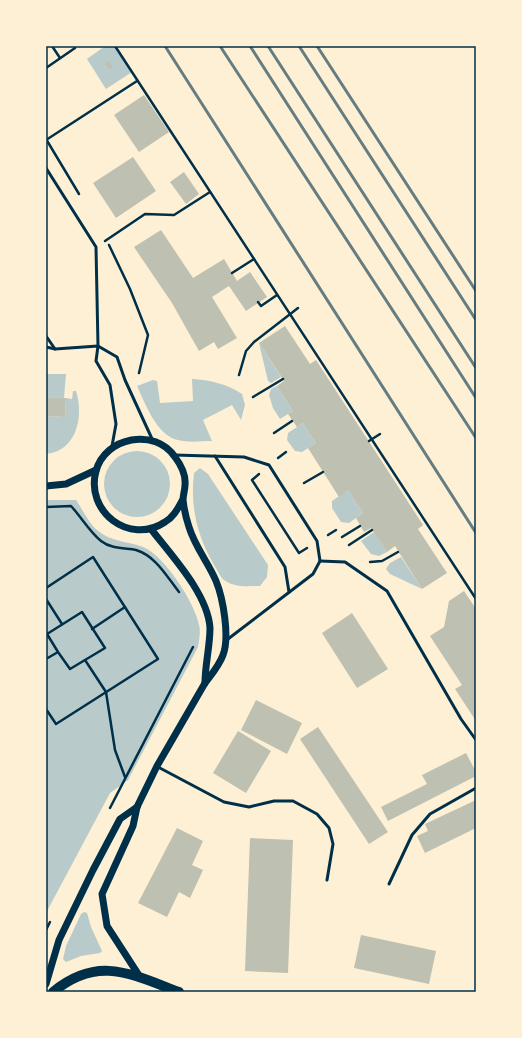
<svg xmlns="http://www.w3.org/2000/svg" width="522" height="1038" font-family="'IBM Plex Sans',sans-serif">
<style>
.green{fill:#b9caca}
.building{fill:#bec0b2}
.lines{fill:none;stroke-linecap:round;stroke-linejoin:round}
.path{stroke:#003049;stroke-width:2.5}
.service{stroke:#003049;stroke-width:3}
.tertiary{stroke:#003049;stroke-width:7}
.primary{stroke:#003049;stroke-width:10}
.rail{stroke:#657d81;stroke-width:3}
.neatline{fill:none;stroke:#003049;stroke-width:1.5}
</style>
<rect width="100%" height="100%" fill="#fdf0d5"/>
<g class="green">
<polygon points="105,46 115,46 132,72 106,89 87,59"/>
<polygon points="259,343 281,377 271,383 268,381"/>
<polygon points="46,374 66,374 64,398 46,397"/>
<path d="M192 379C210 380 227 384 242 394L245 405 241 420 232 405 203 420 212 441C201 441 189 443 178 440 157 436 145 403 137 386L153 380 157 381 160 403 193 401Z"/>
<polygon points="277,386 293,411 280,419 273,408 269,395 271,389"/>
<path d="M73 391H76C84 416 77 451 46 454V416L65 417 66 398 72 399Z"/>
<polygon points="303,423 316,443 302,452 295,451 287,440 288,433"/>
<circle cx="137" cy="484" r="33"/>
<path d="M200 468 208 474 268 565 267 577 260 586C247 586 235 588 224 580 220 577 217 569 214 565 197 536 190 506 194 473Z"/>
<polygon points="348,490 363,513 349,523 341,522 332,508 332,501"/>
<path d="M46 500H76C83 510 88 522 97 530 111 542 127 541 143 547 164 555 195 603 199 625 201 632 199 640 198 647L128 780 110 793 46 913Z"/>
<polygon points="374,532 387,552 379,556 371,554 361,541"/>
<polygon points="401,557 422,589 390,574 386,569 390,563"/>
<polygon points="84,912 87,913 91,927 102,951 100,953 81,956 66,962 63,959 66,946 81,914"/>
</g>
<g class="building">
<polygon points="109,61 113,67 109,69 105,64"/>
<polygon points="144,95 169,132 139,152 114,115"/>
<polygon points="133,157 156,191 116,218 93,183"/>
<polygon points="184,172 199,194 186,204 170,182"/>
<polygon points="161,230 193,278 224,259 237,281 250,272 267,297 246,311 229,286 212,297 237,338 218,349 214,342 199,351 172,303 134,247"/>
<polygon points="285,326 310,364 316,360 423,525 418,529 447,573 422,589 395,546 387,552 371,528 364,532 356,518 363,513 348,490 339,497 308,448 316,443 303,423 297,427 288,414 293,411 277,386 284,381 259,343"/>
<polygon points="46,397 66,398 65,417 46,416"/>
<polygon points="464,591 476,609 476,721 455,689 462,685 430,636 444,627 449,601"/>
<polygon points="352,613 388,669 357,688 322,633"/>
<polygon points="256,700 302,723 287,754 241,730"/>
<polygon points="318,727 388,832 369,844 300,739"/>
<polygon points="238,731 271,751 246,793 213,773"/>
<polygon points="466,753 476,772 476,776 388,821 381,807 427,784 422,775"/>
<polygon points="476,800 476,828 425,853 417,836 428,831 425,824"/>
<polygon points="177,828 203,841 192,865 203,870 190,898 179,892 167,917 138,903"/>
<polygon points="250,838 293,840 288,973 245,971"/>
<polygon points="361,935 436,951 429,984 354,968"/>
</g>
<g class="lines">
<g class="path">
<polyline points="52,46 60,58"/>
<polyline points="115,46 476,599"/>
<polyline points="46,68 75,48"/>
<polyline points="46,139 79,194"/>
<polyline points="46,140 137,81"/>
<polyline points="105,241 145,214 174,215 210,192"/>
<polyline points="109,245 130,289 148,335 139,373"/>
<polyline points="232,273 254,259"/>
<polyline points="258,302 261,306 277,295"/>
<polyline points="239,375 246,351 254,342 298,308"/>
<polyline points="253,397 283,379"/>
<polyline points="274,433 292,421"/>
<polyline points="369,441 380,434"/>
<polyline points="278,458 286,452"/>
<polyline points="259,474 252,480 299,553 307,548"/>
<polyline points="304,483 323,472"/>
<path d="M46 507 71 506C82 518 89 531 101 541 111 549 125 548 136 550 156 556 167 577 179 592"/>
<polyline points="328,535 336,530"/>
<polyline points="342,537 360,526"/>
<polyline points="349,545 372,530"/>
<polyline points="370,562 382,561 398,552"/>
<polyline points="46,588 93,557 158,659 56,724 46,709"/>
<polyline points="46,599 62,624"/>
<polyline points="92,629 125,607"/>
<polyline points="46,659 58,652 70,669 105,648 82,612 47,634 58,652"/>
<polyline points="85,660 106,692 115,750 125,777"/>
<polyline points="110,808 193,647"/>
<polyline points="46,930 50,922"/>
</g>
<g class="service">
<polyline points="46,168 96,247 98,346 96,361 110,385 116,424 112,446"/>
<polyline points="46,336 55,349"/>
<polyline points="46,347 55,349 98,346 117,357 125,380 153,441"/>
<polyline points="174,455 244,457 269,465 317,541 320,561 313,574 228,639"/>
<polyline points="215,456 285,567 289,592"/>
<polyline points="320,561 345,562 387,591 461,719 476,740"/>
<polyline points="158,767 224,802 249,807 274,801 293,801 317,814 329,828 333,844 327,880"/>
<polyline points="389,884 412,835 430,814 476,788"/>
</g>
<g class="tertiary">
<polyline points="46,486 66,484 96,470"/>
<path d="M151 529C171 555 208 594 210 628 210 646 205 665 205 683"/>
<path d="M140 977 107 926 102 894 133 826 137 807 157 766 205 683C211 675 219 666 223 655 230 637 223 598 216 581 208 562 195 547 189 527 186 518 184 509 183 500 183 495 185 490 185 485 186 475 181 465 175 457 155 427 105 437 96 471 85 511 129 546 165 522 174 517 178 508 183 499"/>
<polyline points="46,984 59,940 93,870 120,819 137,807"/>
</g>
<path class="primary" d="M53 992C98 955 131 974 179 992"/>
<g class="rail">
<polyline points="165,46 476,533"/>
<polyline points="220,46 476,438"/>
<polyline points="250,46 476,398"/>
<polyline points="268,46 476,368"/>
<polyline points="299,46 476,320"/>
<polyline points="317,46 476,291"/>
</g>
</g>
<rect width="522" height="1038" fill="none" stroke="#fdf0d5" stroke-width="94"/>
<rect x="47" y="47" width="428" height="944" class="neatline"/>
</svg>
